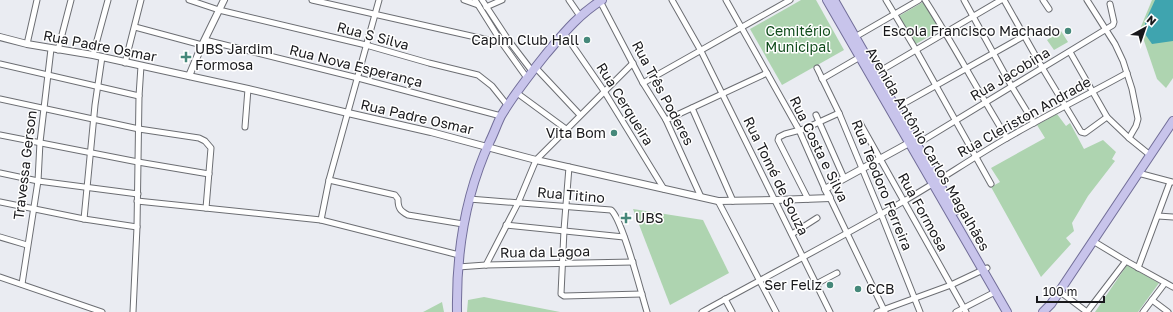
<svg xmlns="http://www.w3.org/2000/svg" width="1173" height="312" font-family="'Golos Text',sans-serif">
<style>
.green{fill:#aed4b0}
.water{fill:#3fa4af}
.lines{fill:none;stroke-linecap:round;stroke-linejoin:round}
.minor-casing{stroke:#6c6e73;stroke-width:7}
.tertiary-casing{stroke:#6c6e73;stroke-width:8}
.primary-casing{stroke:#726e99;stroke-width:10}
.minor{stroke:#fff;stroke-width:5}
.tertiary{stroke:#fff;stroke-width:6}
.primary{stroke:#c8c4eb;stroke-width:8}
.poi-dot{fill:#45887a;stroke:#fff;stroke-width:1.5}
.labels{text-anchor:middle;stroke-width:3;stroke-linejoin:round;paint-order:stroke}
.park-label{font-size:14px;fill:#0f4b1a;stroke:#fff}
.poi-label{font-size:14px;fill:#18181b;stroke:#fff;text-anchor:end}
.street-label{font-size:14px;fill:#18181b;stroke:#fff}
</style>
<rect width="100%" height="100%" fill="#eaecf2"/>
<g class="green">
<polygon points="801,0 816,0 844,50 782,85 750,29"/>
<polygon points="1152,0 1173,0 1173,78 1166,88 1157,79 1140,29"/>
<polygon points="923,2 940,30 916,44 899,16"/>
<polygon points="1061,31 1068,42 1054,50 1047,40"/>
<polygon points="1057,114 1066,126 1070,123 1084,149 1103,140 1116,152 1112,159 1115,161 1088,196 1072,223 1074,231 1066,238 1071,244 1041,277 991,187 1000,182 991,168 1045,138 1037,125"/>
<polygon points="633,209 703,220 729,273 670,305"/>
<polygon points="1127,265 1159,283 1138,312 1095,312"/>
<polygon points="484,297 560,312 467,312 468,300"/>
<polygon points="442,302 444,312 423,312 425,311"/>
</g>
<polygon class="water" points="1155,0 1173,0 1173,41 1152,44 1145,34 1145,22"/>
<g class="lines">
<g class="minor-casing">
<g id="minor">
<polyline points="189,0 219,10 366,45 429,63 478,75 492,86 508,106"/>
<polyline points="312,0 502,43 509,41"/>
<polyline points="464,0 478,5"/>
<polyline points="475,0 502,43 527,78"/>
<polyline points="482,0 509,41 532,71"/>
<polyline points="569,0 580,16"/>
<polyline points="672,0 701,51 830,312"/>
<polyline points="726,0 799,130 825,189"/>
<polyline points="886,0 916,50 991,184"/>
<path d="M925 0C954 45 979 93 1007 138"/>
<polyline points="964,0 1012,87 1034,123"/>
<polyline points="1004,0 1043,69 1081,132 1085,133 1107,117"/>
<polyline points="1043,0 1049,9"/>
<polyline points="1087,0 1115,44 1123,61 1132,89 1138,119 1136,126 1129,138"/>
<polyline points="600,1 643,83 666,120 701,197"/>
<polyline points="486,7 502,0"/>
<polyline points="135,27 202,45"/>
<polyline points="564,33 604,91 664,189"/>
<polyline points="855,37 919,0"/>
<polyline points="205,40 358,78 501,116"/>
<polyline points="27,44 37,0"/>
<polyline points="58,50 71,0"/>
<polyline points="1070,52 1107,117 1129,138 1150,155"/>
<polyline points="93,55 108,0"/>
<polyline points="125,63 141,0"/>
<polyline points="0,64 139,96"/>
<polyline points="535,67 580,115"/>
<polyline points="817,68 839,113 881,214 920,312"/>
<polyline points="875,74 1001,0"/>
<polyline points="822,79 860,57"/>
<polyline points="643,83 790,0"/>
<polyline points="517,93 566,129"/>
<polyline points="0,99 139,129 199,138 205,141 211,148 206,208"/>
<polyline points="692,108 733,201"/>
<polyline points="896,108 1024,36"/>
<polyline points="816,115 844,178"/>
<polyline points="666,120 767,73"/>
<polyline points="860,123 966,312"/>
<polyline points="245,127 248,89"/>
<polyline points="0,135 138,162 209,174"/>
<polyline points="917,144 1113,25 1114,22 1110,4"/>
<polyline points="569,167 564,230 561,294 564,296 642,294"/>
<polyline points="0,173 38,181 138,194"/>
<polyline points="1138,173 1172,182"/>
<path d="M329 180 395 195 398 199C398 208 400 211 408 215L463 224"/>
<polyline points="830,198 885,312"/>
<path d="M469 199 611 210C623 220 641 293 647 312"/>
<polyline points="808,199 778,140 779,137 785,134 804,129 839,113"/>
<polyline points="137,201 321,220 459,255"/>
<polyline points="718,201 776,312"/>
<polyline points="0,202 84,219 137,227"/>
<polyline points="1158,216 1173,217"/>
<polyline points="84,219 95,105 102,57"/>
<polyline points="321,220 329,180 379,0"/>
<polyline points="506,225 624,237"/>
<polyline points="792,234 817,218"/>
<polyline points="0,237 27,245"/>
<polyline points="1093,241 1126,261 1173,287"/>
<polyline points="486,265 518,203 536,160 633,63"/>
<polyline points="458,267 486,265 633,262"/>
<polyline points="1138,268 1170,182"/>
<polyline points="0,277 102,312"/>
<polyline points="22,284 38,181 40,142 51,49"/>
<polyline points="816,284 837,273"/>
<polyline points="1059,291 1087,312"/>
<polyline points="725,299 732,312"/>
<polyline points="1152,300 1168,312"/>
<polyline points="133,312 137,227 139,96 141,66"/>
<path d="M702 312C769 275 837 240 904 201 939 181 972 158 1007 138 1047 115 1087 95 1127 73"/>
<polyline points="877,312 951,285 987,268"/>
<polyline points="956,312 995,292"/>
<polyline points="1087,312 1126,261"/>
<polyline points="1143,312 1165,283"/>
</g>
</g>
<g class="tertiary-casing">
<g id="tertiary">
<polyline points="0,37 27,44 93,55 248,89 348,113 431,132 536,160 718,201 776,200 830,198 825,189 909,143"/>
<polyline points="189,76 202,45 224,0"/>
</g>
</g>
<g class="primary-casing">
<g id="primary">
<polyline points="827,0 1007,312"/>
<polyline points="834,0 955,211"/>
<path d="M457 312C456 252 465 195 490 141 494 133 497 124 501 116 514 94 530 74 546 54 563 34 579 14 602 0"/>
<polyline points="1043,312 1051,304 1173,121"/>
</g>
</g>
<use href="#minor" class="minor"/>
<use href="#tertiary" class="tertiary"/>
<use href="#primary" class="primary"/>
</g>
<g class="poi-dot">
<circle cx="1068" cy="31" r="4"/>
<circle cx="587" cy="40" r="4"/>
<path d="M184 51h4v4h4v4h-4v4h-4v-4h-4v-4h4z"/>
<circle cx="614" cy="133" r="4"/>
<path d="M624 212h4v4h4v4h-4v4h-4v-4h-4v-4h4z"/>
<circle cx="830" cy="285" r="4"/>
<circle cx="858" cy="289" r="4"/>
</g>
<g class="labels">
<g class="park-label">
<text x="798" y="36">Cemitério<tspan x="798" dy="16">Municipal</tspan></text>
</g>
<g class="poi-label">
<text x="1060" y="36">Escola Francisco Machado</text>
<text x="579" y="45">Capim Club Hall</text>
<text x="195" y="54" text-anchor="start">UBS Jardim<tspan x="195" dy="16">Formosa</tspan></text>
<text x="606" y="138">Vita Bom</text>
<text x="635" y="223" text-anchor="start">UBS</text>
<text x="822" y="290">Ser Feliz</text>
<text x="866" y="294" text-anchor="start">CCB</text>
</g>
<g class="street-label">
<text transform="translate(373 36) rotate(15)" y="5">Rua S Silva</text>
<text transform="translate(100 46) rotate(11)" y="5">Rua Padre Osmar</text>
<text transform="translate(356 66) rotate(14)" y="5">Rua Nova Esperança</text>
<text transform="translate(1010 74) rotate(-31)" y="5">Rua Jacobina</text>
<text transform="translate(663 93) rotate(62)" y="5">Rua Três Poderes</text>
<text transform="translate(625 104) rotate(58)" y="5">Rua Cerqueira</text>
<text transform="translate(417 117) rotate(13)" y="5">Rua Padre Osmar</text>
<text transform="translate(1024 117) rotate(-29)" y="5">Rua Cleriston Andrade</text>
<text transform="translate(819 149) rotate(64)" y="5">Rua Costa e Silva</text>
<text transform="translate(928 149) rotate(60)" y="5">Avenida Antônio Carlos Magalhães</text>
<text transform="translate(25 165) rotate(-83)" y="5">Travessa Gerson</text>
<text transform="translate(776 176) rotate(64)" y="5">Rua Tomé de Souza</text>
<text transform="translate(882 185) rotate(68)" y="5">Rua Teodoro Ferreira</text>
<text transform="translate(571 195) rotate(5)" y="5">Rua Titino</text>
<text transform="translate(923 212) rotate(61)" y="5">Rua Formosa</text>
<text transform="translate(545 252) rotate(-1)" y="5">Rua da Lagoa</text>
</g>
</g>
<g transform="translate(1145 28) rotate(40)" stroke="#ffffff" stroke-width="3" paint-order="stroke">
<path d="M0-3L7 15L0 10L-7 15Z" fill="#18181b"/>
<text y="-6" font-size="11" font-weight="bold" text-anchor="middle" fill="#18181b">N</text>
</g>
<path d="M1037 296v6h67v-6" fill="none" stroke="#18181b" stroke-width="2"/>
<text x="1043" y="296" font-size="12" fill="#18181b" stroke="#ffffff" stroke-width="3" paint-order="stroke">100 m</text>
</svg>
